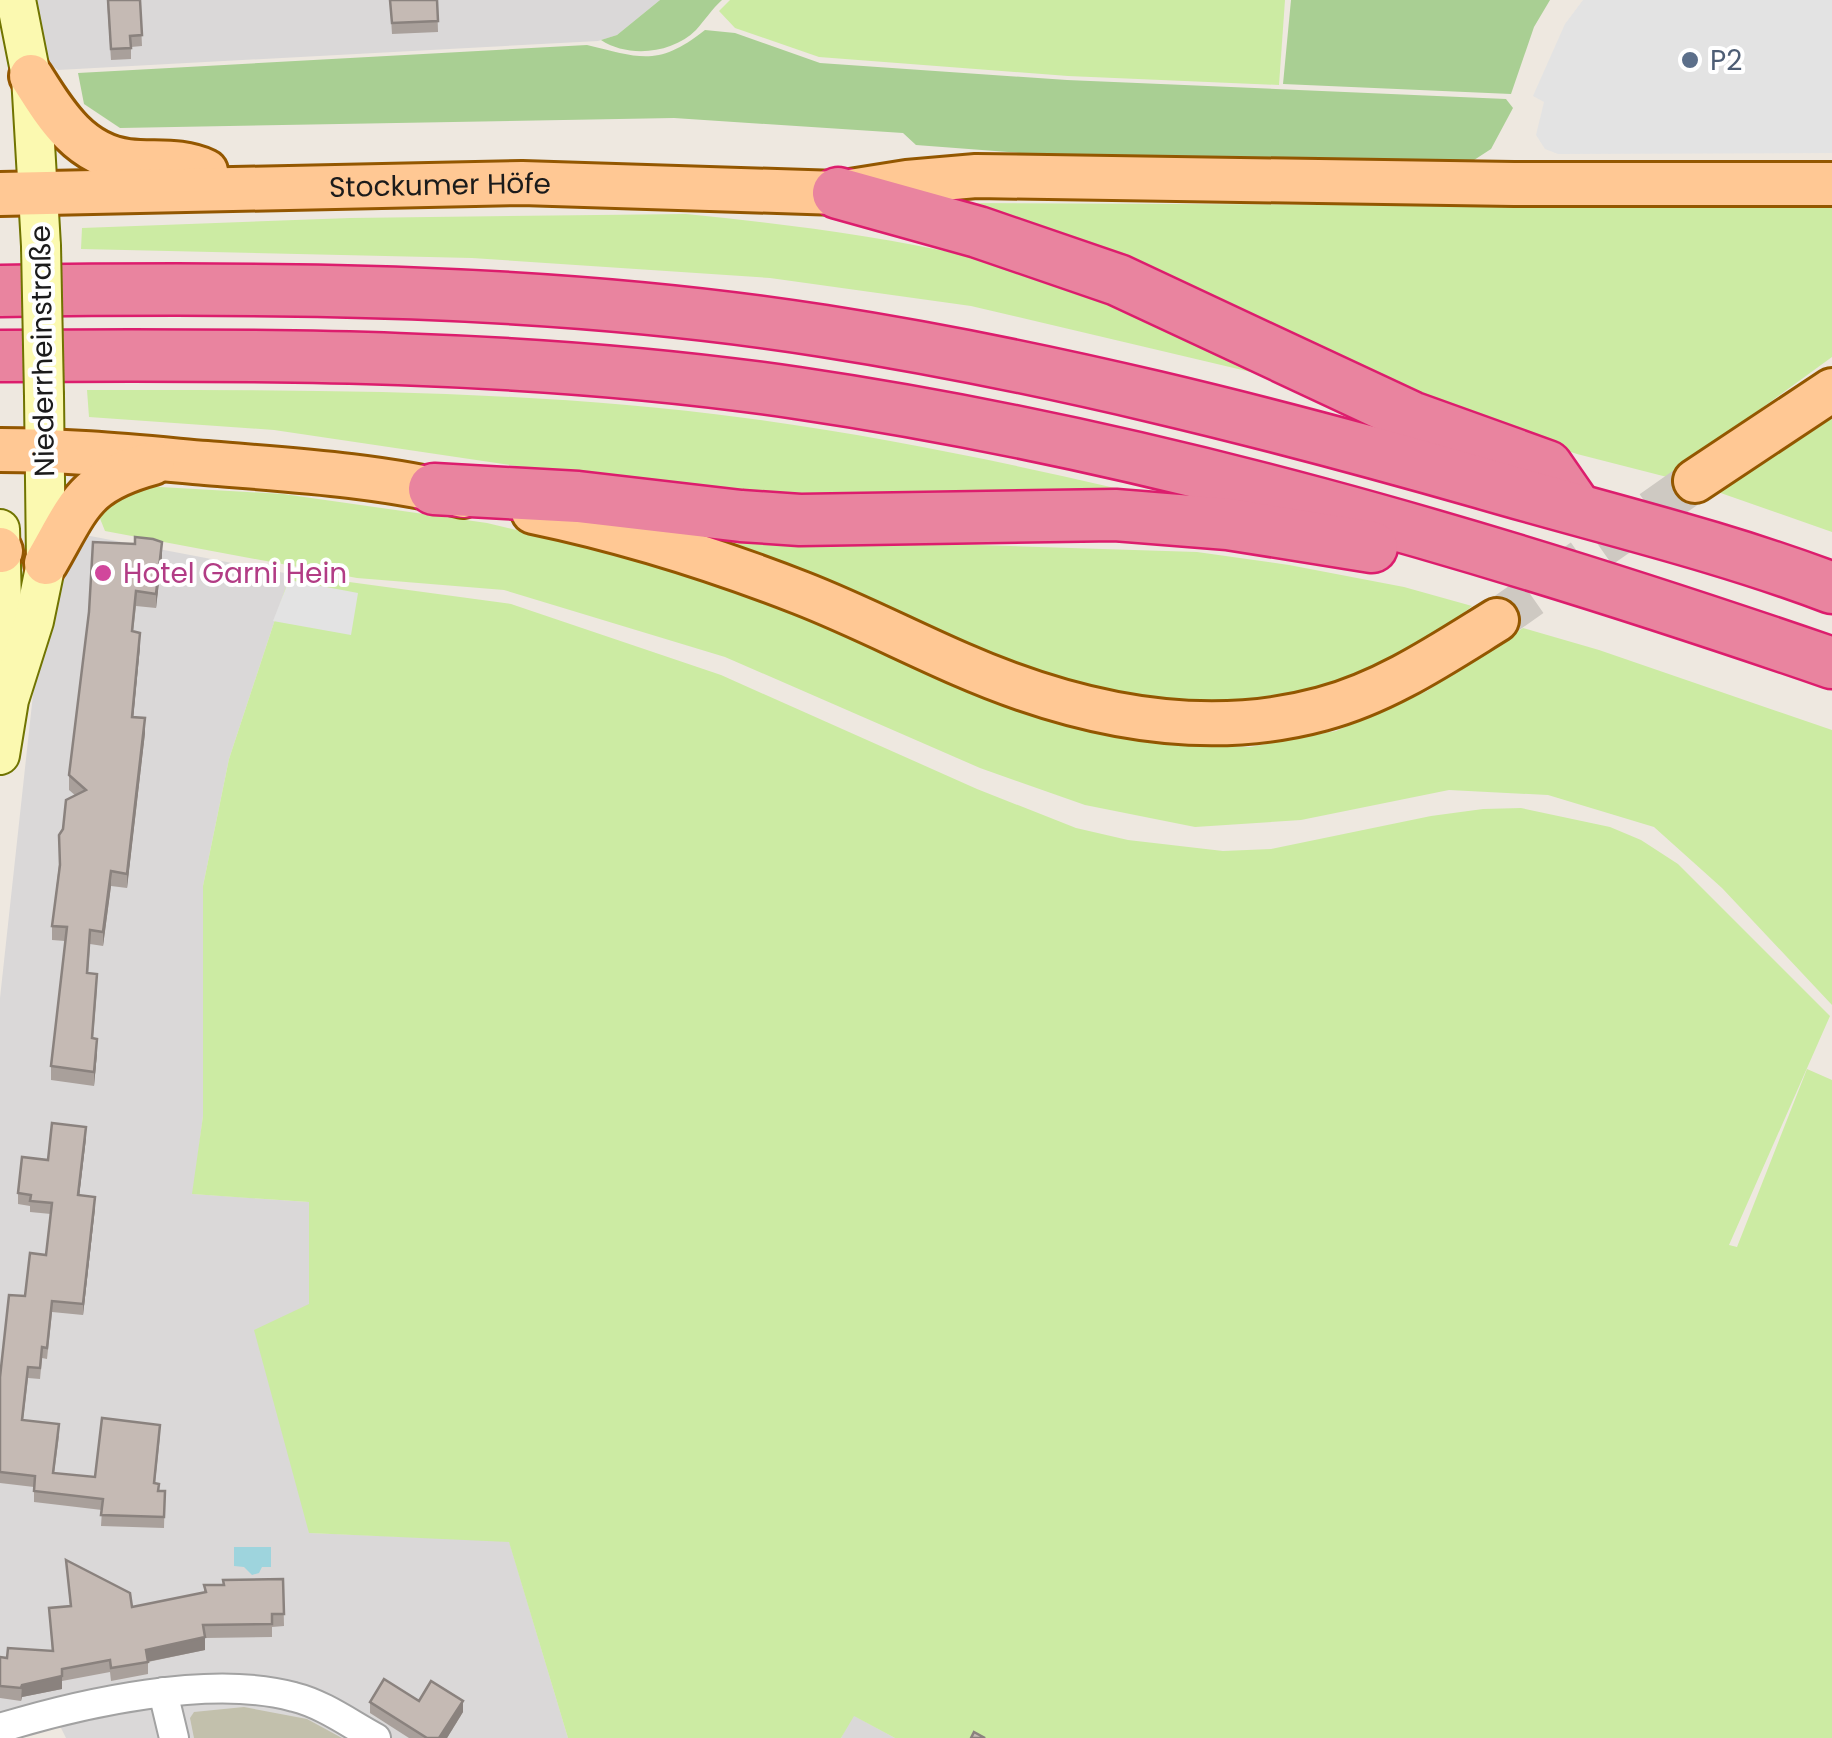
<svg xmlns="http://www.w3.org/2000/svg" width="1832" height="1738" font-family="Poppins,sans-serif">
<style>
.residential{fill:#dad8d8}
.construction{fill:#c2c0ac}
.grass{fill:#cceba3}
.forest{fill:#a9cf93}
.parking{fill:#e3e3e3}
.water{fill:#9ed4dd}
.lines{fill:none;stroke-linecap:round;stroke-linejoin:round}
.primary-tunnel{stroke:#cec9c2;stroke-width:42;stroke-dasharray:42 21;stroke-linecap:butt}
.street-casing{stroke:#a2a2a2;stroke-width:32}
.secondary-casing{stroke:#707401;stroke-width:42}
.primary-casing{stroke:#935700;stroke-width:48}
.highway-casing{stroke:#dc1d6d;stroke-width:55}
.street{stroke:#fff;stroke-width:28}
.secondary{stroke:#fbf9b0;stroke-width:38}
.primary{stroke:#ffc894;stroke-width:42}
.highway{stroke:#e9849f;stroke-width:50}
.secondary-bridge-casing{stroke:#707401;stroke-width:42;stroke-linecap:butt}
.secondary-bridge{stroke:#fbf9b0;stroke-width:38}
.wall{fill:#a9a09b}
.shaded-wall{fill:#8a827e}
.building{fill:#c5bab4;stroke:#8a827e;stroke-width:2.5}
.service-dot{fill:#5c6f8a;stroke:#fff;stroke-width:4}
.hotel-dot{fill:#d1479c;stroke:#fff;stroke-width:4}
.labels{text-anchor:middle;stroke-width:8;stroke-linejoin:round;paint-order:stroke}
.service-label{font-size:28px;fill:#4e5e75;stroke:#fff;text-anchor:start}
.street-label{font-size:28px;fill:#1b1b1b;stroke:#fff}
.hotel-label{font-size:28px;fill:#b23c85;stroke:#fff;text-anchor:start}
</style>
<rect width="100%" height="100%" fill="#eee8e0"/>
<g class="residential">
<polygon points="27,0 660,0 617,35 598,41 58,70 45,61"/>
<polygon points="69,532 290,574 229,759 203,886 203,1116 193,1194 309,1202 309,1533 509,1541 568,1738 66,1738 49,1704 0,1715 0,998 36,667"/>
<polygon points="853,1715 895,1738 841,1738"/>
</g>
<polygon class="construction" points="244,1707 307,1719 342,1738 194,1738 190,1718 194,1712"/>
<g class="grass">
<polygon points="730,0 1285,0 1279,85 1068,76 819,57 735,28 719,11"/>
<polygon points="961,203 1832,207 1832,357 1667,477 1577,454 1437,408 1067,235"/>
<path d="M686 214C838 229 988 250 1131 305 1182 325 1232 355 1281 379L971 306 770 278 472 258 81 249 82 228 350 218Z"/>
<path d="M87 390C306 390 528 389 745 418 903 439 1059 474 1213 511L733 498 274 430 89 417Z"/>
<polygon points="1832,411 1832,532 1715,491"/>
<polygon points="125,485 283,494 487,523 656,563 809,617 1019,712 1169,744 1250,747 1336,731 1427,691 1523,628 1599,650 1832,730 1832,1005 1722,888 1654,827 1548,795 1449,790 1301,820 1195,827 1085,805 980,768 725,657 504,590 357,578 105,531 99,516"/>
<polygon points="665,527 822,540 1197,552 1289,565 1404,587 1472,606 1439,633 1355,679 1259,700 1193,708 1094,693 979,653"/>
<polygon points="290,574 511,604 721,675 977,789 1076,828 1128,840 1223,851 1271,849 1431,816 1483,809 1521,808 1610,827 1641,840 1678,864 1830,1016 1729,1245 1737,1247 1807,1069 1832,1080 1832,1738 895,1738 854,1716 841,1738 568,1738 509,1542 309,1533 254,1330 309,1304 309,1202 192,1194 203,1116 203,886 229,759"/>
</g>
<g class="forest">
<path d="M660 0H722C712 9 705 20 696 30 672 54 628 58 601 40L617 35Z"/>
<polygon points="1291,0 1550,0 1534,27 1511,94 1283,84"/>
<path d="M705 30 735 33 820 63 1067 80 1506 99 1513 108 1491 149 1471 162 1099 159 916 145 903 133 674 118 120 128 84 104 78 73 587 45C641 58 658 67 705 30Z"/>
</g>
<g class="parking">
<polygon points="1583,0 1832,0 1832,153 1558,154 1545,149 1536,135 1544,102 1533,96 1565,24"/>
<polygon points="289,580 358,593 351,635 273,621"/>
</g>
<polygon class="water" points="234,1547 271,1547 271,1567 262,1567 259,1573 252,1575 244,1567 234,1566"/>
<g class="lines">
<polyline class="primary-tunnel" points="1497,620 1695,481"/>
<g class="street-casing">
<g id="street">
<polyline points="163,1692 174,1738"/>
<path d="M0 1728C82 1703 210 1674 294 1697 323 1704 350 1724 376 1738"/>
</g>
</g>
<g class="secondary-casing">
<g id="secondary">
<polyline points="16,0 31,76 41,246"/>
<polyline points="0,529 3,639 8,686"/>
<polyline points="0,755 9,700 34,621 46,563 44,396"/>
</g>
</g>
<g class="primary-casing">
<g id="primary">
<path d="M31 76C55 114 79 155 128 161 156 164 180 159 206 171"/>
<path id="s1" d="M0 194 522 183 838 193 907 182 976 176 1514 184H1832"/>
<path d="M0 450C69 450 137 457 206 463 291 470 380 475 463 496"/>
<polyline points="1695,481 1832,390"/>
<path d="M533 512C624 531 714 559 801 593 855 614 907 641 960 664 1074 714 1200 742 1322 709 1386 692 1442 654 1497 620"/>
<polyline points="0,549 1,551"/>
<path d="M46 563C80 504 83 482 153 463"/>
</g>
</g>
<g class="highway-casing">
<g id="highway">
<polyline points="838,193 978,232 1118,280 1411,417 1547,466 1574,505"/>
<path d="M0 291C274 287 552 288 824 331 1047 366 1265 421 1482 483 1598 517 1719 545 1832 588"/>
<path d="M0 356C266 354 533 354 797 393 1150 445 1495 547 1832 663"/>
<polyline points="434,489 578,497 741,516 800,520 1115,515 1228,524 1372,547"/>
</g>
</g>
<use href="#street" class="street"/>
<use href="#secondary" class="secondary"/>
<use href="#primary" class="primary"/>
<use href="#highway" class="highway"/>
<g class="secondary-bridge-casing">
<polyline id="secondary-bridge" points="41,246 44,396"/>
</g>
<use href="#secondary-bridge" class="secondary-bridge"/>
</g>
<g class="wall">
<polygon points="107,0 140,0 142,46 131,47 131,59 111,60"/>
<polygon points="390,0 437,0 438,32 392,34"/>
<polygon points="162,556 156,608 136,606 133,632 140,647 133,717 145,733 127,888 111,886 103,946 90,944 88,973 97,988 93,1038 97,1053 94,1086 51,1080 51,1066 65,941 52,940 52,926 63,829 76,796 69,790 69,775 89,612"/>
<polygon points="86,1138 79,1195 95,1208 83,1315 52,1312 47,1359 42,1358 40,1379 28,1378 23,1420 59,1436 54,1473 95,1477 160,1436 155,1483 158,1491 165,1491 164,1528 101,1526 102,1510 34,1502 34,1487 0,1483 0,1377 25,1296 46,1255 51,1214 30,1212 30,1206 18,1204 18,1193 48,1160"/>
<polygon points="66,1560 132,1607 204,1593 204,1585 224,1585 283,1579 284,1626 272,1627 272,1637 205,1638 205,1650 148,1662 148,1674 111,1681 110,1672 62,1681 62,1689 22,1697 21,1701 0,1698 0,1657 7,1658 52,1651 49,1608 70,1606"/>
<polygon points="419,1701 463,1712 447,1738 409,1738 370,1713 370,1702"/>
</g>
<g class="shaded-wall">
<polygon points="162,542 162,556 156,608 156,594"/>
<polygon points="140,633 140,647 132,731 132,717"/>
<polygon points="145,718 145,733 127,888 127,874"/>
<polygon points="111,871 111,886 103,946 103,932"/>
<polygon points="97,1039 97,1053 94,1086 94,1072"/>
<polygon points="86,1127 86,1138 78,1206 78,1195"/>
<polygon points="95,1197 95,1208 83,1315 83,1304"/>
<polygon points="205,1637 205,1650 146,1662 146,1650"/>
<polygon points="62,1676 62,1689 22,1697 21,1701 22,1685"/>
<polygon points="463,1701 463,1712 447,1738 439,1738"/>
</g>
<g class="building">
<polygon points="108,0 140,0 142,35 130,36 131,48 111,49"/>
<polygon points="390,0 437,0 438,21 392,23"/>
<polygon points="135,537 153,539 162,542 156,594 136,591 132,631 140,633 132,717 145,718 127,874 111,871 103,932 90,930 87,973 97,974 92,1038 97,1039 94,1072 51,1066 67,927 52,926 60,865 59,835 63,829 66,800 86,790 69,775 89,612 93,542 135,544"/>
<polygon points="52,1123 86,1127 78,1195 95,1197 83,1304 52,1301 47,1348 42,1347 40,1368 28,1367 22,1420 59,1424 53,1473 95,1477 102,1418 160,1425 154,1483 159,1484 158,1491 165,1491 164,1517 101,1515 103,1499 34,1491 35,1476 0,1472 0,1377 9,1295 25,1296 30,1253 46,1255 52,1203 30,1201 31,1195 18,1193 22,1157 48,1160"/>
<polygon points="66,1560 130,1593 132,1607 206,1592 204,1585 224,1585 223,1580 283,1579 284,1614 272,1614 272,1624 203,1625 205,1637 146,1650 148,1662 111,1668 110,1660 62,1669 62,1676 22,1685 21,1688 0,1686 0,1657 7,1658 8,1648 53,1651 49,1608 71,1606"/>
<polygon points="384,1679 419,1701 431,1681 463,1701 439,1738 427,1738 370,1702"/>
<polygon points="974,1732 985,1738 971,1738"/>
</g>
<circle class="service-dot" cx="1690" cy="60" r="10"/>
<circle class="hotel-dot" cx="103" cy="573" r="10"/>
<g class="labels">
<g class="service-label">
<text x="1710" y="70">P2</text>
</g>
<g class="street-label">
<text dy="10" stroke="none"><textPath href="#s1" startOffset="440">Stockumer Höfe</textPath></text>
<text transform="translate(42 351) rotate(-91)" y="10">Niederrheinstraße</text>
</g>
<g class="hotel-label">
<text x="123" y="583">Hotel Garni Hein</text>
</g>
</g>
</svg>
